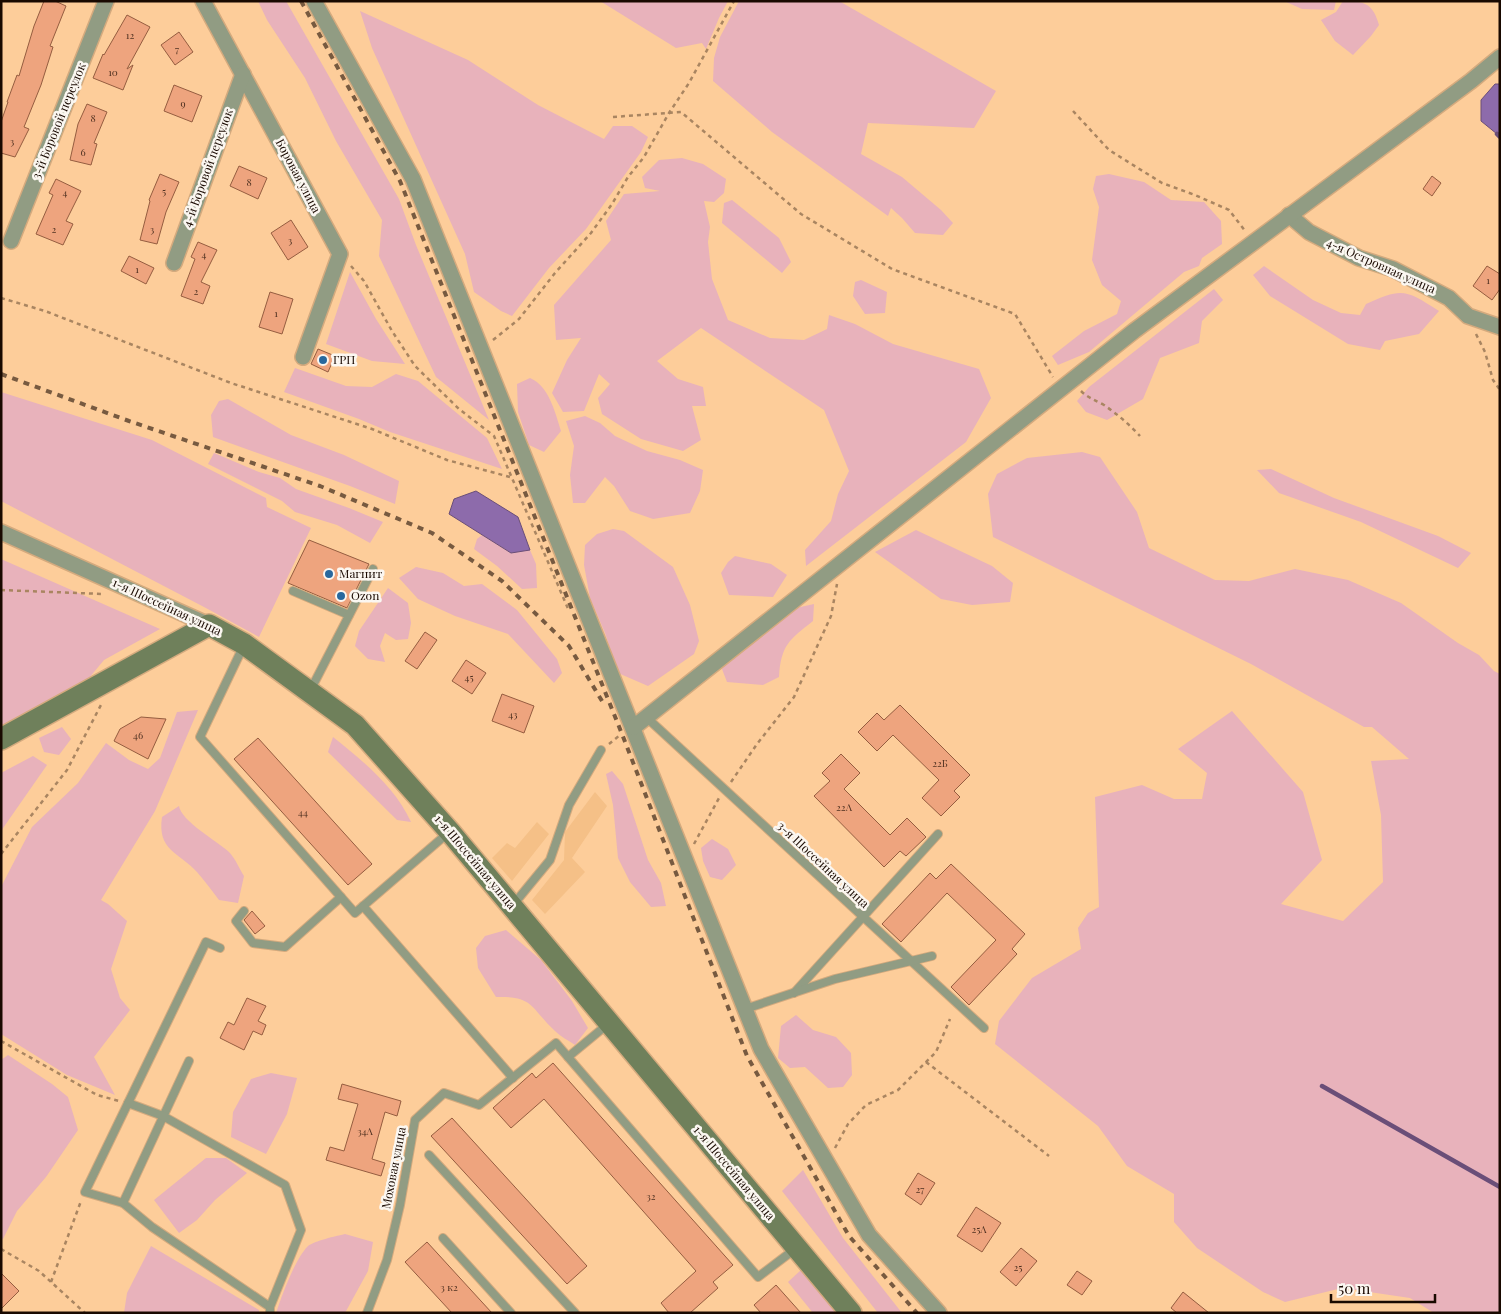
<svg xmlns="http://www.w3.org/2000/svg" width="1501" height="1314" font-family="'Playfair Display',serif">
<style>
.built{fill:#f5c087}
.green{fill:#e8b2bb}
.water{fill:#8d6bab;stroke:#6a4e78}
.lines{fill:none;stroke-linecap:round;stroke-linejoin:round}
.stream{stroke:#6a4e78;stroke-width:4.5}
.building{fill:#eea47e;stroke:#955d40}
.lane-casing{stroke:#d4aa7e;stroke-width:10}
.street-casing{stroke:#d4aa7e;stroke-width:18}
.secondary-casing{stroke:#d4aa7e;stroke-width:24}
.path{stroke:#a98561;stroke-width:2.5;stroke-dasharray:4 4;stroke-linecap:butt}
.lane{stroke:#919c83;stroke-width:8}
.street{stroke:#919c83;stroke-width:15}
.secondary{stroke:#6f805b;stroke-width:21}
.rail{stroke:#775a40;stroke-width:4;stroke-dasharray:6 6;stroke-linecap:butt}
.poi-dot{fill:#28689e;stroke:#fbf7f1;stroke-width:2}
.labels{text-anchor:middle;stroke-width:5;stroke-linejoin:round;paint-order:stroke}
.number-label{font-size:10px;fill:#4e3020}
.street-label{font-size:12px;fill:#190900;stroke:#fbf7f1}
.poi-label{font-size:12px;fill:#190900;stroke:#fbf7f1;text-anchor:start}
</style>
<rect width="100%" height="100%" fill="#fdcd9a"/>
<g class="built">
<polygon points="595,792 607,806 572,858 585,872 545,914 532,900 564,860 565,832"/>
<polygon points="537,822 549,834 512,881 492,858 507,843 515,848"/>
</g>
<g class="green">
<polygon points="258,1 286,1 399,199 416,245 489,420 436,377 379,256 382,220 336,141 305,78 267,20"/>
<polygon points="600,1 728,1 719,18 706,49 702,43 676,48"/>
<polygon points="739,1 839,1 996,91 974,128 868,123 861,154 902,177 941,210 953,223 943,235 915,233 902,218 891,208 888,216 772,132 713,81 714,58 720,37"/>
<polygon points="1284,1 1336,1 1334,10 1302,9"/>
<path d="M1343 1C1364 1 1373 3 1379 25L1371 36 1353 55 1335 41 1321 20 1336 12Z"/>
<polygon points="360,11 468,60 538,105 604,139 613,126 632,126 648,137 641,152 586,229 549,268 512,316 501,311 474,292 465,254 372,48"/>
<polygon points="682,158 703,164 726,179 724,193 714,202 704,201 710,227 708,242 712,279 728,320 770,338 804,340 827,329 829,315 855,324 893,344 979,369 991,398 966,442 806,566 805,550 831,521 838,494 849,471 824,410 701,328 657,361 678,379 703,387 706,406 692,406 701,440 683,451 641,439 602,414 598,398 610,384 599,374 584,411 563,412 552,393 567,360 581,338 556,340 554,305 611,240 606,221 624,194 660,191 645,188 642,177 659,160"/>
<polygon points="1109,174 1144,182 1171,200 1204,202 1221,221 1222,244 1202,258 1199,266 1184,272 1089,352 1058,365 1052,356 1084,331 1117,314 1121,301 1102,285 1092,260 1099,207 1093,189 1096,176"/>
<polygon points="732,200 779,238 791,262 782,273 722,223 724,203"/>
<path d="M1264 266 1313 300 1341 313 1360 315 1366 304C1403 287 1406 290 1439 311L1419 334 1385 341 1380 350 1348 344 1270 296 1253 275Z"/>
<polygon points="350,272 376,319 405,364 372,361 326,344"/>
<polygon points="861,280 887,292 885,313 865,314 853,296 855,282"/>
<polygon points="1214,289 1223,300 1202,321 1199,343 1160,358 1143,399 1107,420 1086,412 1077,401 1089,387"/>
<polygon points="295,368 346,386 372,387 396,374 418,381 487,438 502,469 390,432 359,419 284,392"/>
<path d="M530 378C549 386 555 412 561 431L544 452 529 445 518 412 517 384Z"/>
<polygon points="1,392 152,440 266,498 267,507 311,528 259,637 204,607 1,501"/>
<polygon points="228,399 291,435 344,455 399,481 395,504 350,486 213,437 211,415 219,401"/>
<polygon points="585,416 600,423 615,436 647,451 680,460 703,470 700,491 690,513 653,519 630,511 614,486 605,477 585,503 573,503 570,475 574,446 566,421"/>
<polygon points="1082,452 1100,457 1137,512 1149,548 1215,580 1249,581 1295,569 1348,580 1401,603 1458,643 1479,655 1494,671 1500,674 1500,1313 1434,1313 1410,1298 1342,1288 1285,1302 1263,1292 1197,1248 1174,1222 1174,1194 1127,1166 1098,1126 995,1044 999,1021 1032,978 1081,949 1078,928 1088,913 1099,907 1095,797 1142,785 1174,799 1202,799 1207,773 1178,749 1232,711 1303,792 1322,860 1281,904 1343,921 1383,882 1381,815 1371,761 1409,759 1372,727 1364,727 1251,664 993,537 988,494 997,474 1027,458"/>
<polygon points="214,453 259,472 280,478 296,489 349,508 383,522 370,543 337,525 295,512 282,501 208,464"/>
<polygon points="1271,469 1334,498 1438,536 1471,553 1458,568 1361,522 1279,493 1257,470"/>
<polygon points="613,529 624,531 673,567 690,605 699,641 694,654 648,686 618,673 605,633 590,598 584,565 585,545 597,534"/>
<polygon points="916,530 992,566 1013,583 1010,602 972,605 941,599 875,552"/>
<polygon points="482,535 511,553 530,550 536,564 537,588 522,589 497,566 474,549 477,539"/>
<polygon points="735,556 771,564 787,575 773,597 729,595 721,573 728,562"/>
<polygon points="1,559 160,629 104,660 89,678 1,729"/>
<polygon points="416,567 443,573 464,586 482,584 517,610 557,659 562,673 554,683 508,634 455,616 418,599 399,578"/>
<polygon points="388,588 408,603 411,623 408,639 396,640 385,633 380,646 385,662 368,659 355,646 359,631"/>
<path d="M814 604 813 621C789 640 781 645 779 677L763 685 727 682 722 669 732 655 796 608Z"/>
<polygon points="198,710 155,811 101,900 108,904 127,921 111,969 120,998 130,1010 94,1057 115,1095 67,1075 1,1034 1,887 32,827 78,783 106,743 129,760 148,769 160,758 177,712"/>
<polygon points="62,727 71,739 59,755 44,752 39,738"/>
<path d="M333 737C363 761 395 787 411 822L397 820 328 752Z"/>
<polygon points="33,756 47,765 1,831 1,773"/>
<polygon points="612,771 623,784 648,860 661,883 666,906 651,907 630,882 618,858 613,805 606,774"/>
<path d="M179 806C181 821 217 841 229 852 235 858 239 868 244 876L238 903 219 900C212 891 205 881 197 872 179 852 157 851 162 817Z"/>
<polygon points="712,839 728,849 736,865 722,880 710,877 703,861 701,848"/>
<path d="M506 930 541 960 572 1001 588 1028 575 1045C568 1040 561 1037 555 1031 530 1008 535 996 496 997L478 968 476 948 485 936Z"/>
<polygon points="796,1015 813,1030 836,1037 851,1053 852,1075 843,1087 828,1088 805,1067 790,1068 778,1058 781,1026"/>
<polygon points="8,1055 52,1084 68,1097 78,1130 46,1177 17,1211 3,1239 1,1238 1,1060"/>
<polygon points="271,1073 297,1078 287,1114 266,1154 231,1137 233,1112 251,1079"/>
<polygon points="206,1158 226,1158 247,1173 215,1200 197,1220 179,1233 154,1200"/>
<polygon points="803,1170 843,1238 902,1313 878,1313 782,1191"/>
<path d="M345 1234 373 1242 368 1271 345 1313H276C282 1295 295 1259 308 1246 314 1241 336 1236 345 1234Z"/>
<polygon points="151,1246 259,1310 259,1313 124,1313 127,1293"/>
<polygon points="801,1270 840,1313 813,1313 788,1282"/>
</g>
<g class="water">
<polygon points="1495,84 1500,84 1500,132 1497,134 1481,121 1481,100"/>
<polygon points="476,491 518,517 530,550 511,553 449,514 454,499"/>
</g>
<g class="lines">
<g class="stream">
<polyline points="1497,134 1500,137"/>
<polyline points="1322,1086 1500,1187"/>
</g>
</g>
<g class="building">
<polygon points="44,1 55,1 66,6 50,46 53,47 41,85 24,127 29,129 15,157 1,153 1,122 8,102 7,102 17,75 19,76 34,26"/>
<polygon points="127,15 150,27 127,69 133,65 123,90 93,78 103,54 104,55"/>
<polygon points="179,32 193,52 175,65 161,45"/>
<polygon points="174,85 202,96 192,122 164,111"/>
<polygon points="87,104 107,112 94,143 97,144 91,165 70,160 78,124"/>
<polygon points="239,166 267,178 258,199 230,186"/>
<polygon points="160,174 179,182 166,212 157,244 140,240 150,201 149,200"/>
<polygon points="1432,176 1441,183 1432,196 1423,189"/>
<polygon points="56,179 81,191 66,221 73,224 63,245 36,234 53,195 49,193"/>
<polygon points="291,220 308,247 288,260 271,233"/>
<polygon points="198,242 217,250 201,282 210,286 203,304 181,296 195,259 191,257"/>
<polygon points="129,256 154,268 146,284 121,271"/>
<polygon points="1487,266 1500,274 1500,289 1492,300 1473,286"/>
<polygon points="270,292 293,299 282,334 259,327"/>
<polygon points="318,349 335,356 328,372 311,364"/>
<polygon points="309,540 369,564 347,608 288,583"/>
<polygon points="425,632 437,640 417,669 405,661"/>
<polygon points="466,660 486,673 472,694 452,681"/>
<polygon points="502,694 534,706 524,733 492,721"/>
<polygon points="900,705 970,775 954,791 960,797 941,816 922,798 939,780 893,735 877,751 858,732 877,713 884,720"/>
<polygon points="141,717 166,719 148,759 114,741 120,729"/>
<polygon points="258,738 372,864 348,885 234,759"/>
<polygon points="841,754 860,773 844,789 890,835 907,818 926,837 906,856 900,851 884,867 814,796 830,781 822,773"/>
<polygon points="951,864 1025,934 1012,949 1017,954 969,1005 951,987 996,940 947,893 901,942 882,924 930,873 936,879"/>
<polygon points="252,911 265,926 255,934 244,920"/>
<polygon points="247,998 266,1006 258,1021 266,1025 262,1035 253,1031 244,1050 220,1038 228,1022 234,1025"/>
<polygon points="553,1063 733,1265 713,1282 718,1288 690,1313 669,1313 661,1303 696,1271 544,1099 511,1128 493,1108 532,1073 536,1078"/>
<polygon points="342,1084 401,1101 397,1116 385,1112 372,1159 385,1163 381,1176 326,1160 330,1147 344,1151 358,1104 338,1099"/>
<polygon points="452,1118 587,1266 567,1284 431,1136"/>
<polygon points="918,1173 935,1183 921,1205 905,1194"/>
<polygon points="976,1207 1001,1223 982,1252 957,1236"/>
<polygon points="427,1242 492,1313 452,1313 405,1262"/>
<polygon points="1021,1248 1037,1261 1016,1286 1000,1272"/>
<polygon points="1077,1271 1092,1281 1082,1295 1067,1285"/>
<polygon points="1,1273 19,1291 1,1309"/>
<polygon points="776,1285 801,1313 761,1313 754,1305"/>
<polygon points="1183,1292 1209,1313 1177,1313 1171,1308"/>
</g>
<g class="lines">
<g class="lane-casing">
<g id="lane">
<polyline points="293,591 349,615"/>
<polyline points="244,645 200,737 355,913 448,833"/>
<polyline points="310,691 373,569"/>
<polyline points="646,717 984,1028"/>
<polyline points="513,905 550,860 569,805 601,750"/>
<polyline points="363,906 513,1078"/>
<polyline points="244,911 236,921 253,943 285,947 341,897"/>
<polyline points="794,993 938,834"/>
<polyline points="745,1009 835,979 932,956"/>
<polyline points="568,1057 758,1277 795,1249"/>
<polyline points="189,1061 123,1203 152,1227 270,1307 270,1313"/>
<polyline points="128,1103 163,1116 285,1185 301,1230 270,1307"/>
<polyline points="429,1155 575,1313"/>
<polyline points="123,1203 85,1192 206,942 220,948"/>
<polyline points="443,1238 511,1313"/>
<polyline points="367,1313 387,1260 400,1205 415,1120 444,1093 479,1105 556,1043 568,1057 608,1024"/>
</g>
</g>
<g class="street-casing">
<g id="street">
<polyline points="203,1 340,254 303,357"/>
<polyline points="314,1 413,179 761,1049 869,1235 939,1313"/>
<polyline points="1289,215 1309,232 1359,258 1393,269 1449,298 1468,316 1500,327"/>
<polyline points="11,241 106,1"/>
<polyline points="174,263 243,74"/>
<polyline points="1,532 209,625"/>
<polyline points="634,727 1134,331 1471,81 1500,57"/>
</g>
</g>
<g class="secondary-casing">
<polyline id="secondary" points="1,739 209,625 244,644 355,725 450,832 851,1313"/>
</g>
<g class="path">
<polyline points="1073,111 1109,150 1162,183 1195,195 1229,210 1246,232"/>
<polyline points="613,117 681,112 801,214 892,269 1015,314 1053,377"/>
<polyline points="351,266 364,281 392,331 415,366 459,409 494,436 569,611"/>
<polyline points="1,298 45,311 231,383 372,429 447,460 510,477"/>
<polyline points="1476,334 1485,352 1493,380 1500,390"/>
<polyline points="493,340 519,319 555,273 591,233 612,204 628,177 644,157 669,113 689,83 734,1"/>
<path d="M1081 391C1088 398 1095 400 1104 405 1117 414 1129 424 1140 436"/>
<polyline points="1,590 103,594"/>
<polyline points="609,744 620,735"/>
<polyline points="731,782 757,744 794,697 831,616 837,584"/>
<polyline points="694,844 719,798"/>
<polyline points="1,854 67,770 102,703"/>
<polyline points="1,1041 97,1095 119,1101"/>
<polyline points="926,1062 1049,1156"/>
<polyline points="835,1148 848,1124 866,1105 898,1090 936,1052 950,1019"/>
<polyline points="1,1249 39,1271 85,1313"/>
<polyline points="51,1282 81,1201"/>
</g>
<use href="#lane" class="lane"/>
<use href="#street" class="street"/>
<use href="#secondary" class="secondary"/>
<g class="rail">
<polyline points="301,1 400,181 622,734 747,1056 849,1236 917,1313"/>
<polyline points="1,374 129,421 320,486 432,533 502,581 569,646 605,706"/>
</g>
</g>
<g class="poi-dot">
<circle cx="323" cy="360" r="5"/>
<circle cx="329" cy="574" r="5"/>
<circle cx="341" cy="596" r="5"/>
</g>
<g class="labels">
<g class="number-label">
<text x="130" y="39">12</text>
<text x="177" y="53">7</text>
<text x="113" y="76">10</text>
<text x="183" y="107">9</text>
<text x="93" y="122">8</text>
<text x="12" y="145">3</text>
<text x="83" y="156">6</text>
<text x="249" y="186">8</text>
<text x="164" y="195">5</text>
<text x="65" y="196">4</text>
<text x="54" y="233">2</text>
<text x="152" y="233">3</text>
<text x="290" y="244">3</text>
<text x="204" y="258">4</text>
<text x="137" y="273">1</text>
<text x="1488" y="284">1</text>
<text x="196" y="295">2</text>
<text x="276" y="317">1</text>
<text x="469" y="681">45</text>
<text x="513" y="718">43</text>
<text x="138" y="739">46</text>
<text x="940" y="767">22Б</text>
<text x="844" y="811">22А</text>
<text x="303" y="816">44</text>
<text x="365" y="1135">34А</text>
<text x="920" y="1193">27</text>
<text x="651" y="1200">32</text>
<text x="979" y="1233">25А</text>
<text x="1018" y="1271">25</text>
<text x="449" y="1291">3 к2</text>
</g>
<g class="street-label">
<text transform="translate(59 121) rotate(-68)" y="4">3-й Боровой переулок</text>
<text transform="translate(208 168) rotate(-70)" y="4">4-й Боровой переулок</text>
<text transform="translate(298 176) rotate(62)" y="4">Боровая улица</text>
<text transform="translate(1381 266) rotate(24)" y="4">4-я Островная улица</text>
<text transform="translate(167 607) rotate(25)" y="4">1-я Шоссейная улица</text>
<text transform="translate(475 862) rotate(50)" y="4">1-я Шоссейная улица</text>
<text transform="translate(823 865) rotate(43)" y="4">3-я Шоссейная улица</text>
<text transform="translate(394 1168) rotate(-79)" y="4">Моховая улица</text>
<text transform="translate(734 1173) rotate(50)" y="4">1-я Шоссейная улица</text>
</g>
<g class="poi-label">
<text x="333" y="364">ГРП</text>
<text x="339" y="578">Магнит</text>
<text x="351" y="600">Ozon</text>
</g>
</g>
<rect width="1501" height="1314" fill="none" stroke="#190900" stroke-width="5"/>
<path d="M1331 1294v8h104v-8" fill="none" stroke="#190900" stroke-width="2.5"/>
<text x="1338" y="1294" font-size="15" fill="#190900" stroke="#fbf7f1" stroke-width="4" paint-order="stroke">50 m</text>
</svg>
